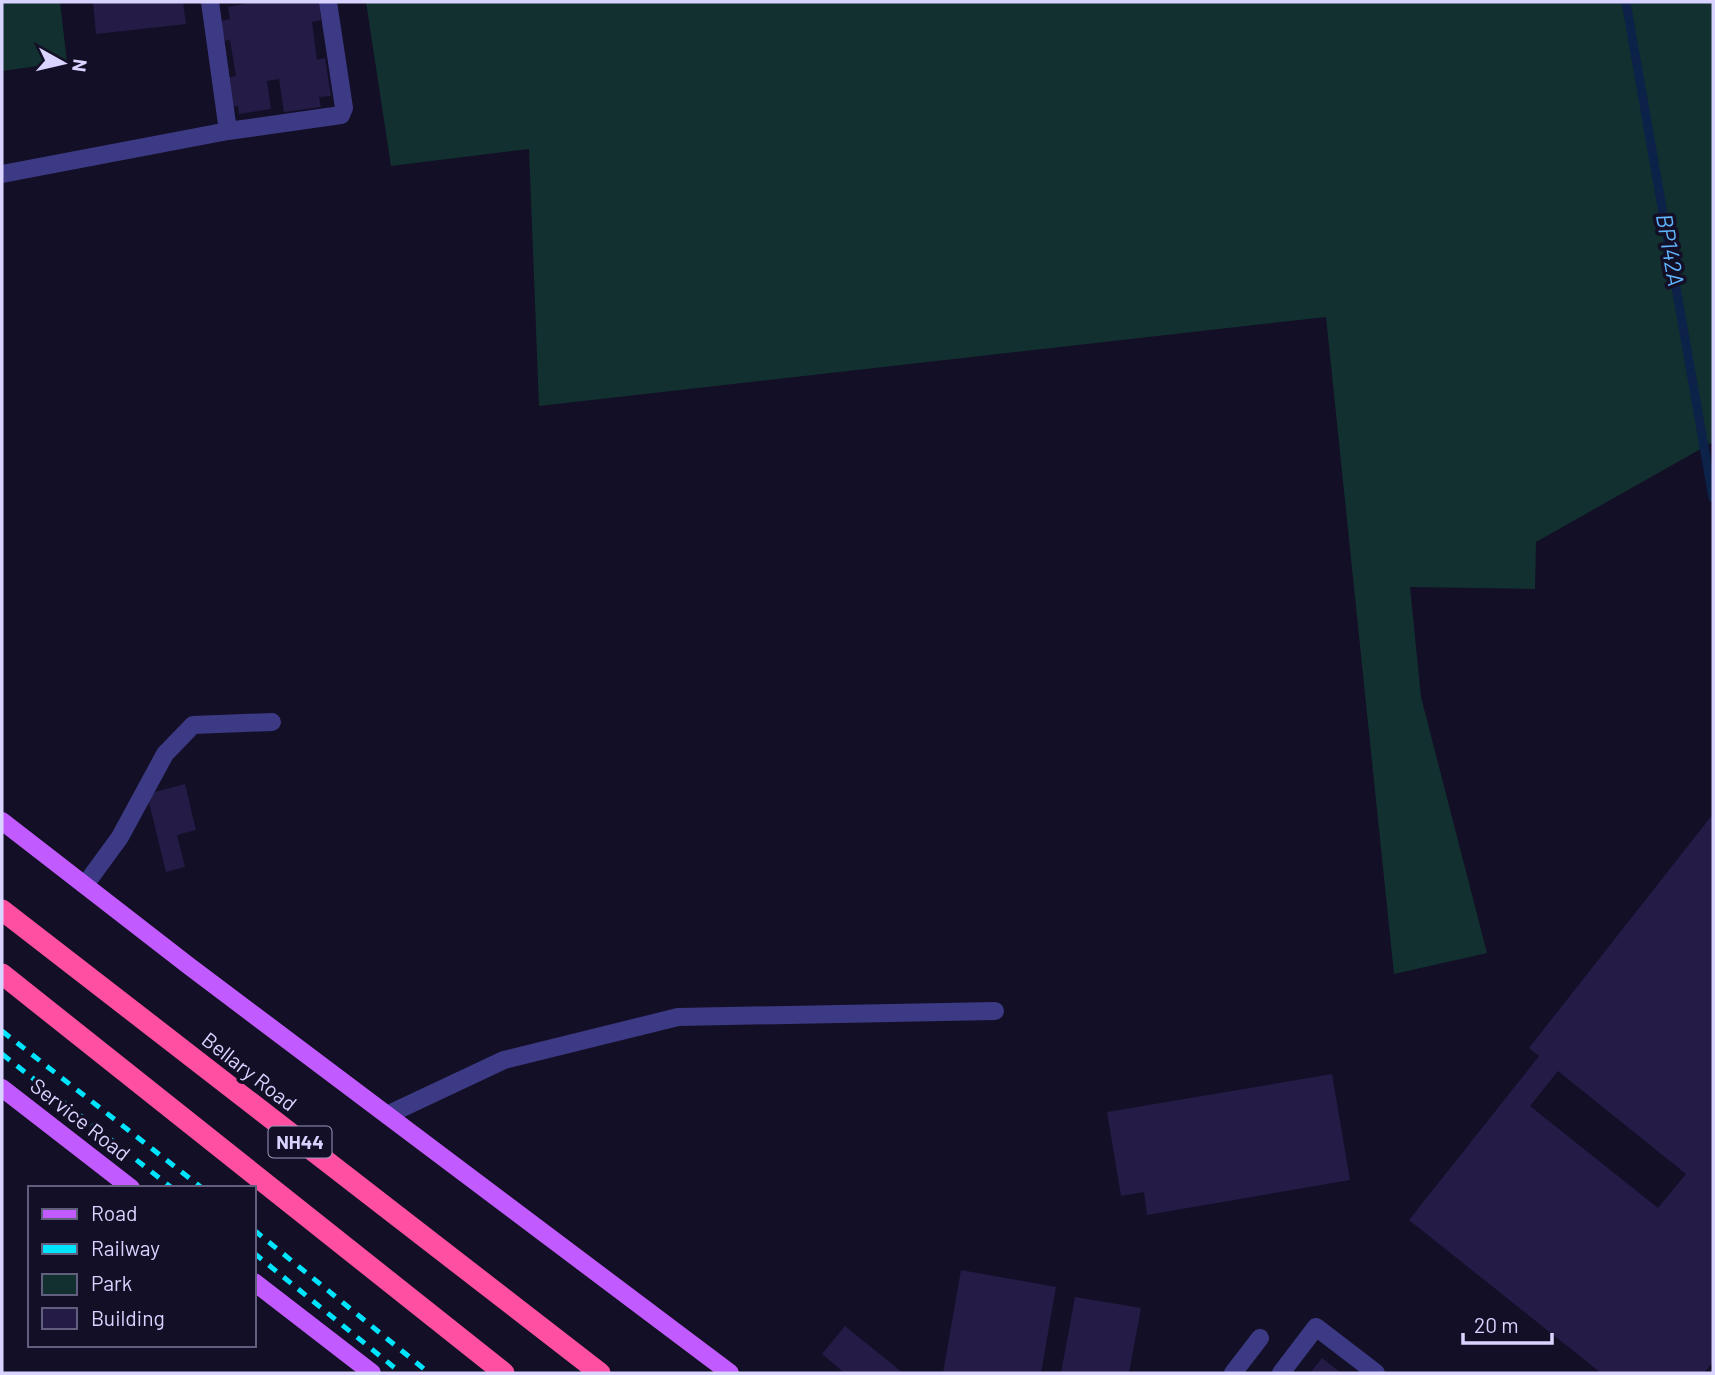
<svg xmlns="http://www.w3.org/2000/svg" width="1715" height="1375" font-family="Barlow,sans-serif">
<style>
.green{fill:#12302f}
.lines{fill:none;stroke-linecap:round;stroke-linejoin:round}
.stream{stroke:#0c2248;stroke-width:9}
.building{fill:#241b47;fill-rule:evenodd}
.minor{stroke:#3d3a85;stroke-width:18}
.major{stroke:#c25bff;stroke-width:18}
.highway{stroke:#ff4fa3;stroke-width:21}
.rail{stroke:#00e5ff;stroke-width:5;stroke-dasharray:10 9;stroke-linecap:butt}
.labels{text-anchor:middle;stroke-width:7;stroke-linejoin:round;paint-order:stroke}
.shield{fill:#130f26;stroke:#9e99be;stroke-width:2}
.shield-label{font-size:19px;font-weight:bold;fill:#d9d4ff}
.street-label{font-size:21px;fill:#d9d4ff;stroke:#130f26}
.water-label{font-size:23px;font-style:italic;fill:#62b6ff;stroke:#130f26}
</style>
<rect width="100%" height="100%" fill="#130f26"/>
<g class="green">
<polygon points="2,2 60,2 67,62 2,71"/>
<polygon points="366,2 1713,2 1713,442 1536,542 1535,589 1410,587 1421,697 1487,953 1394,974 1326,317 539,406 529,149 391,166"/>
</g>
<g class="lines">
<polyline class="stream" points="1626,2 1713,498"/>
</g>
<g class="building">
<polygon points="93,2 183,2 186,24 96,34"/>
<polygon points="255,2 319,2 321,20 312,22 317,60 325,58 331,96 319,97 321,107 284,112 279,79 267,81 271,109 239,114 238,106 231,107 226,78 236,76 230,40 223,41 221,21 230,19 228,7"/>
<polygon points="185,784 196,830 177,835 185,867 166,872 147,794"/>
<path d="M1713 814V1362L1704 1373H1601L1409 1220 1539 1056 1529 1048ZM1558 1071 1686 1174 1658 1208 1530 1106Z"/>
<polygon points="1332,1074 1350,1180 1147,1215 1144,1192 1121,1196 1107,1112"/>
<polygon points="961,1270 1056,1287 1041,1373 943,1373"/>
<polygon points="1075,1297 1141,1308 1129,1373 1061,1373"/>
<polygon points="845,1326 903,1373 840,1373 842,1371 822,1354"/>
<polygon points="1322,1358 1341,1373 1310,1373"/>
</g>
<g class="lines">
<g class="minor">
<polyline points="210,2 228,131 341,115 344,108 328,2"/>
<polyline points="2,174 228,131"/>
<polyline points="85,885 120,837 165,754 193,725 272,722"/>
<polyline points="387,1115 504,1060 678,1017 995,1011"/>
<polyline points="1233,1373 1260,1338"/>
<polyline points="1281,1373 1316,1327 1376,1373"/>
</g>
<g class="major">
<polyline points="2,821 189,966 730,1373"/>
<polyline points="2,1088 131,1188"/>
<polyline points="254,1282 372,1373"/>
</g>
<g class="highway">
<polyline points="2,910 600,1373"/>
<polyline points="2,974 504,1373"/>
</g>
<g class="rail">
<polyline points="2,1031 202,1188"/>
<polyline points="2,1054 172,1188"/>
<polyline points="254,1230 429,1373"/>
<polyline points="254,1253 401,1373"/>
</g>
</g>
<g class="labels">
<rect class="shield" x="268.5" y="1126.5" width="63" height="31" rx="5"/>
<g class="shield-label">
<text x="300" y="1149">NH44</text>
</g>
<g class="street-label">
<text transform="translate(249 1072) rotate(38)" y="7">Bellary Road</text>
<text transform="translate(80 1120) rotate(38)" y="7">Service Road</text>
</g>
<g class="water-label">
<text transform="translate(1670 250) rotate(80)" y="8">BP142A</text>
</g>
</g>
<rect width="1715" height="1375" fill="none" stroke="#d9d4ff" stroke-width="7"/>
<rect x="28" y="1186" width="228" height="161" fill="#130f26" stroke="#625e7d" stroke-width="2"/>
<rect x="42" y="1209" width="35" height="10" fill="#c25bff" stroke="#625e7d" stroke-width="2"/>
<text x="91" y="1221" font-size="21" fill="#d9d4ff">Road</text>
<rect x="42" y="1244" width="35" height="10" fill="#00e5ff" stroke="#625e7d" stroke-width="2"/>
<text x="91" y="1256" font-size="21" fill="#d9d4ff">Railway</text>
<rect x="42" y="1274" width="35" height="21" fill="#12302f" stroke="#625e7d" stroke-width="2"/>
<text x="91" y="1291" font-size="21" fill="#d9d4ff">Park</text>
<rect x="42" y="1308" width="35" height="21" fill="#241b47" stroke="#625e7d" stroke-width="2"/>
<text x="91" y="1326" font-size="21" fill="#d9d4ff">Building</text>
<g transform="translate(63 63) rotate(98)" stroke="#130f26" stroke-width="5" paint-order="stroke">
<path d="M0-5L12 26L0 18L-12 26Z" fill="#d9d4ff"/>
<text y="-10" font-size="19" font-weight="bold" text-anchor="middle" fill="#d9d4ff">N</text>
</g>
<path d="M1463 1333v10h89v-10" fill="none" stroke="#d9d4ff" stroke-width="3.5"/>
<text x="1474" y="1333" font-size="21" fill="#d9d4ff" stroke="#130f26" stroke-width="5" paint-order="stroke">20 m</text>
</svg>
